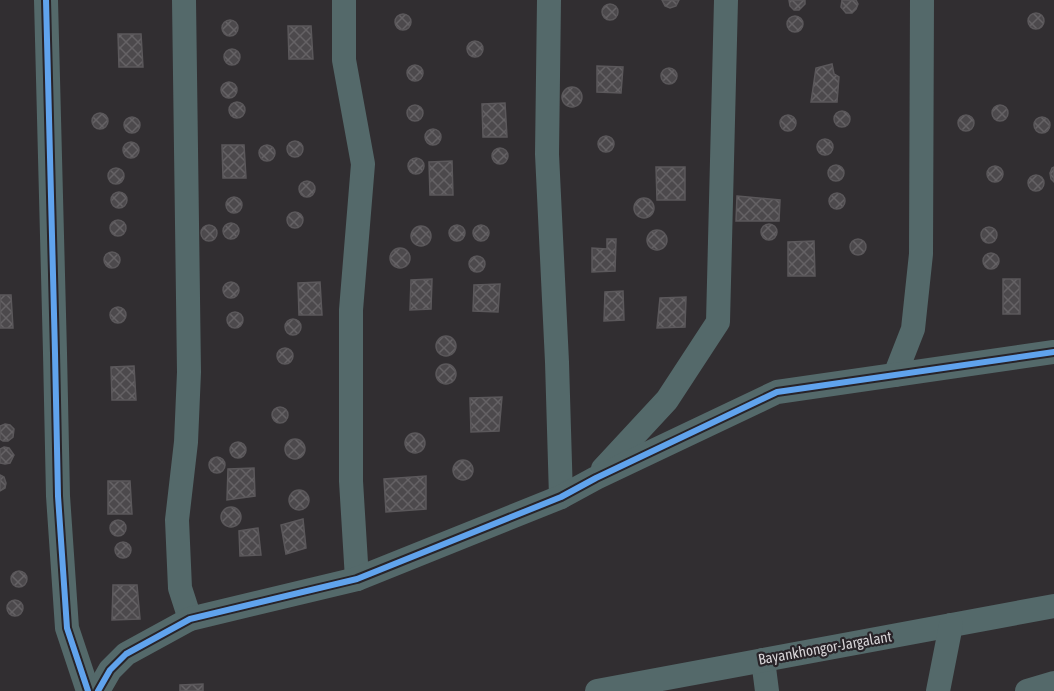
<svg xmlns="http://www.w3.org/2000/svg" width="1054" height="691" font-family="'Asap Condensed',sans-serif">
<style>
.building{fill:url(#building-cross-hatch);stroke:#5b585b;stroke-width:1.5}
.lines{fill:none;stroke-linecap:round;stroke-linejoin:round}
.minor{stroke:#54696a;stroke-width:24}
.cycleway-casing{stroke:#282328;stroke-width:10}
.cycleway{stroke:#60a3ed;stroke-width:6}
.labels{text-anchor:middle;stroke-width:4.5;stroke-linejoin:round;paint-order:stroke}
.street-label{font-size:15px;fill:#d7d4d7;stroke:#282328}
</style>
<defs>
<pattern id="building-cross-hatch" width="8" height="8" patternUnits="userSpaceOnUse" patternTransform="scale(1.5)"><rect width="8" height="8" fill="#4c494c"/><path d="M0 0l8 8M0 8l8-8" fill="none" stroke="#656265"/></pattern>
</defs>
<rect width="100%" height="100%" fill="#312e31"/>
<g class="building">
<polygon points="662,0 679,0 676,6 670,8 665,6"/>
<polygon points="789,0 805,0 805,4 799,10 794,10 790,6"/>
<polygon points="842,0 856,0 858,4 856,9 852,13 846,13 841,7"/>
<circle cx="610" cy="12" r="8"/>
<circle cx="1036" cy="21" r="8"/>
<circle cx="403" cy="22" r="8"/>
<circle cx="795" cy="24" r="8"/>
<circle cx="230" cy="28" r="8"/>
<polygon points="288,26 311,26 313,59 289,59"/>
<polygon points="118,34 141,34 143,67 119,67"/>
<circle cx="475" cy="49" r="8"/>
<circle cx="232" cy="57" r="8"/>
<polygon points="832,64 834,74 839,77 837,102 811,102 816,68"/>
<circle cx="415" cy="73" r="8"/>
<polygon points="597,66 623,67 621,93 597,92"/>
<circle cx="669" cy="76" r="8"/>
<circle cx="229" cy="90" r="8"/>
<circle cx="572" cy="97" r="10"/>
<circle cx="237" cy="110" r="8"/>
<polygon points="505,103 507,137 483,137 482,104"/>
<circle cx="1000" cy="113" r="8"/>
<circle cx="415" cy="113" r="8"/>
<circle cx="842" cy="119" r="8"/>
<circle cx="100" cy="121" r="8"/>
<circle cx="788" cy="123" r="8"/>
<circle cx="966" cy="123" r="8"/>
<circle cx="1042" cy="125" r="8"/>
<circle cx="132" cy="125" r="8"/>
<circle cx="433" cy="137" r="8"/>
<circle cx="606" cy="144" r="8"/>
<circle cx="825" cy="147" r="8"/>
<circle cx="295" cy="149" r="8"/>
<circle cx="131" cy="150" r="8"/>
<circle cx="267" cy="153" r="8"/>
<polygon points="222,145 244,145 246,178 223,178"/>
<circle cx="500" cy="156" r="8"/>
<circle cx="416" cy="166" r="8"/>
<polygon points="452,161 453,195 430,195 429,162"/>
<circle cx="836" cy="173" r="8"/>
<circle cx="995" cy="174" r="8"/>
<polygon points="656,167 685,167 685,200 657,200"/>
<polygon points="1054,167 1054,182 1051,179 1050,173 1052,168"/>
<circle cx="116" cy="176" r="8"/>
<circle cx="1036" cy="183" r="8"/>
<circle cx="307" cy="189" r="8"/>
<circle cx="119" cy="200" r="8"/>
<circle cx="837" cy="201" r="8"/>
<polygon points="737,196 780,200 779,221 736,221"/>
<circle cx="234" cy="205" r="8"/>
<circle cx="644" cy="208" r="10"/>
<circle cx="295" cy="220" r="8"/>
<circle cx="118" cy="228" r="8"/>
<circle cx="231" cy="231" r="8"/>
<circle cx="769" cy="232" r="8"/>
<circle cx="457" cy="233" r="8"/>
<circle cx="481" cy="233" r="8"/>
<circle cx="209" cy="233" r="8"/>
<circle cx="421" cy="236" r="10"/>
<circle cx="989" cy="235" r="8"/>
<circle cx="657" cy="240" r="10"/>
<circle cx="858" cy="247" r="8"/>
<polygon points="607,239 616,239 615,271 592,272 592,248 607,249"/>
<polygon points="814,241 815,276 788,276 788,242"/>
<circle cx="400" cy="258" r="10"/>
<circle cx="112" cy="260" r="8"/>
<circle cx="991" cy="261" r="8"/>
<circle cx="477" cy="264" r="8"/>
<polygon points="432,279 431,309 410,310 411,280"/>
<rect x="1003" y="279" width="17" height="35"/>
<circle cx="231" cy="290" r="8"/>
<polygon points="320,282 322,315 299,315 298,283"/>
<polygon points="500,284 498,312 473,311 474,285"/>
<polygon points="623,291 624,320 604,321 605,292"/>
<polygon points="0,295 11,295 13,328 0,328"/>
<polygon points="686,297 685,327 657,328 660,298"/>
<circle cx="118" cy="315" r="8"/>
<circle cx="235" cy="320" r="8"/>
<circle cx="293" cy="327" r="8"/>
<circle cx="446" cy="346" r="10"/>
<circle cx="285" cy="356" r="8"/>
<circle cx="446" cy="374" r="10"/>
<polygon points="134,366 136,400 112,400 111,367"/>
<polygon points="502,397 499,431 471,432 470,398"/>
<circle cx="280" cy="415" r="8"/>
<polygon points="5,424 10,425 14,429 13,437 8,441 3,441 0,439 0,426"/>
<circle cx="415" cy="443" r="10"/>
<circle cx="295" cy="449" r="10"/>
<circle cx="238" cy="450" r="8"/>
<polygon points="4,447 9,448 14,455 10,463 5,464 0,463 0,449"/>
<circle cx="217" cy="465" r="8"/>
<circle cx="463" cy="470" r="10"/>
<polygon points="254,468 255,496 227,500 228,469"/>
<polygon points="0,475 4,477 6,483 5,488 0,491"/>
<polygon points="426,476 426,509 386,512 384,479"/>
<polygon points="108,481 130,481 132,514 108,514"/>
<circle cx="299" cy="500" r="10"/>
<circle cx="231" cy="517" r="10"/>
<polygon points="303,519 306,548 286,554 281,525"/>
<circle cx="118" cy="528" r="8"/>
<polygon points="258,528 261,555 240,556 239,531"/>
<circle cx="123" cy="550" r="8"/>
<circle cx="19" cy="579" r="8"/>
<polygon points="113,585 137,585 140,619 112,620"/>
<circle cx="15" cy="608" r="8"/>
<polygon points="203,684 203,691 180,691 180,685"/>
</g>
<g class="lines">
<g class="minor">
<polyline points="46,0 55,353 58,496 67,628 88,691"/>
<polyline points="184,0 189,372 186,442 177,520 180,588 190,619"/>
<polyline points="344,0 344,60 363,164 351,310 351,481 357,579"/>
<polyline points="549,0 547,154 557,362 561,497"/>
<polyline points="895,375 913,329 921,254 922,0"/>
<polyline points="603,469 667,400 718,322 726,0"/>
<polyline points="763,660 767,691"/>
<polyline points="98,691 110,670 126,654 190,619 357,579 561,497 596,478 777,392 1054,352"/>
<polyline points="597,691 1054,606"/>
<polyline points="938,691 951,625"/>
<polyline points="1027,691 1054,683"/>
</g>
<g class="cycleway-casing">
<g id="cycleway">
<polyline points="46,0 55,353 58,496 67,628 88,691"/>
<polyline points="98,691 110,670 126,654 190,619 357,579 561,497 596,478 777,392 1054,352"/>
</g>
</g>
<use href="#cycleway" class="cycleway"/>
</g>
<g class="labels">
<g class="street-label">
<text transform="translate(825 648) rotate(-10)" y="5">Bayankhongor-Jargalant</text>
</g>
</g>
</svg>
